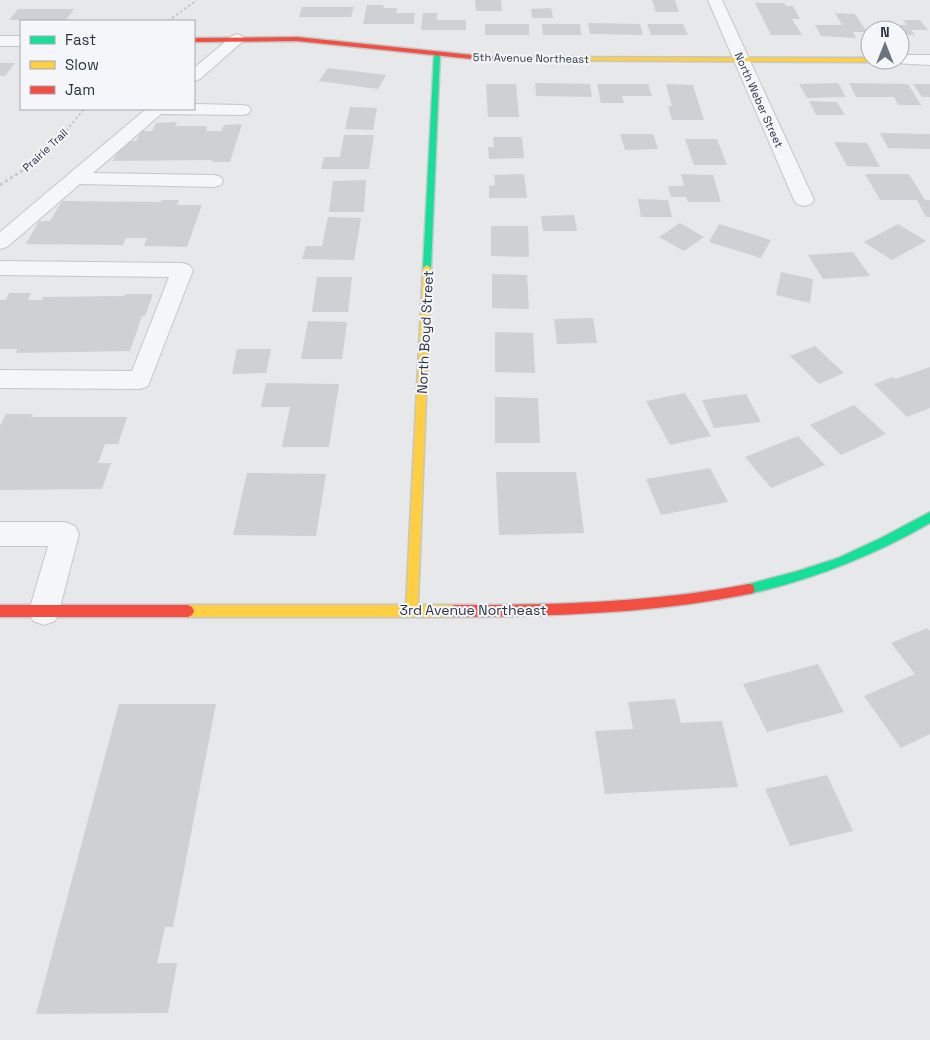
<svg xmlns="http://www.w3.org/2000/svg" width="930" height="1040" font-family="'Space Grotesk',sans-serif">
<style>
.building{fill:#ced0d3}
.lines{fill:none;stroke-linecap:round;stroke-linejoin:round}
.street-casing{stroke:#c4c6c8;stroke-width:2}
.fast-casing{stroke:#c4c6c8;stroke-width:3}
.slow-casing{stroke:#c4c6c8;stroke-width:3}
.jam-casing{stroke:#c4c6c8;stroke-width:3}
.path-far1{stroke:#c5c6ca;stroke-width:2;stroke-dasharray:2.5 2.5;stroke-linecap:butt}
.path{stroke:#c5c6ca;stroke-width:2.5;stroke-dasharray:3 3;stroke-linecap:butt}
.street{fill:#f5f6f7;fill-rule:evenodd}
.fast{fill:#16e098;fill-rule:evenodd}
.slow{fill:#ffcf43;fill-rule:evenodd}
.jam{fill:#f24e42;fill-rule:evenodd}
.labels{text-anchor:middle;stroke-width:4;stroke-linejoin:round;paint-order:stroke}
.far-street-label{font-size:11px;fill:#2b3445;stroke:#f4f6f9}
.street-label{font-size:14px;fill:#2b3445;stroke:#f4f6f9}
</style>
<rect width="100%" height="100%" fill="#e6e8ea"/>
<g class="building">
<polygon points="475,0 501,0 502,11 476,11"/>
<polygon points="652,0 675,0 679,12 656,12"/>
<polygon points="755,3 784,3 786,6 793,6 800,19 792,19 802,35 771,35"/>
<polygon points="367,5 384,5 383,8 397,8 396,13 415,13 414,24 363,24"/>
<polygon points="302,7 354,7 351,17 299,17"/>
<polygon points="551,8 553,18 532,18 531,9"/>
<polygon points="18,9 74,9 66,20 9,20"/>
<polygon points="423,13 437,13 437,20 466,20 466,30 421,30"/>
<polygon points="835,13 855,14 867,32 853,32 856,38 821,36 815,25 842,25"/>
<polygon points="903,20 920,20 928,30 911,30 915,35 900,35 900,30 876,30 873,25 907,25"/>
<polygon points="588,23 640,24 643,35 590,34"/>
<rect x="485" y="24" width="44" height="11"/>
<polygon points="542,24 580,24 581,35 543,35"/>
<polygon points="647,24 683,24 688,35 651,35"/>
<polygon points="0,63 15,63 5,76 0,76"/>
<polygon points="328,68 386,75 378,89 319,81"/>
<polygon points="535,83 590,84 592,97 536,96"/>
<polygon points="838,83 846,97 807,98 799,84"/>
<polygon points="849,83 908,84 921,105 898,105 894,97 856,97"/>
<polygon points="486,84 516,84 519,117 488,117"/>
<polygon points="597,84 648,84 652,96 622,96 624,103 601,103"/>
<polygon points="666,84 693,85 704,120 672,120 668,106 672,106"/>
<polygon points="913,84 930,84 930,97 922,97"/>
<polygon points="809,101 837,102 845,115 816,115"/>
<polygon points="350,107 377,108 373,130 345,129"/>
<polygon points="177,122 175,126 207,126 206,131 221,131 224,125 242,124 230,162 212,162 212,160 113,161 122,142 136,141 141,131 152,131 156,123"/>
<polygon points="880,133 930,134 930,149 888,148"/>
<polygon points="620,134 653,134 658,149 625,150"/>
<polygon points="344,135 374,135 369,169 321,169 324,157 340,157"/>
<polygon points="493,137 522,137 524,158 489,159 488,147 494,147"/>
<polygon points="685,139 717,139 727,165 694,165"/>
<polygon points="834,142 867,143 880,167 847,166"/>
<polygon points="524,174 527,198 489,198 489,186 495,185 494,175"/>
<polygon points="681,174 713,175 721,202 688,202 686,197 671,197 668,186 684,186"/>
<polygon points="865,174 909,174 925,200 930,200 930,217 926,217 917,200 880,200"/>
<polygon points="366,180 364,212 329,212 333,181"/>
<polygon points="638,199 668,200 672,217 641,217"/>
<polygon points="161,200 179,200 177,205 202,205 187,247 144,246 147,238 126,238 123,245 26,244 39,221 50,221 62,201 161,202"/>
<polygon points="574,215 577,231 543,231 541,216"/>
<polygon points="328,217 361,218 354,260 302,259 306,246 322,246"/>
<polygon points="680,223 704,237 684,251 659,237"/>
<polygon points="719,224 771,240 761,258 709,242"/>
<polygon points="898,224 926,241 892,260 864,242"/>
<polygon points="491,226 528,226 529,257 491,256"/>
<polygon points="853,252 870,276 823,279 808,255"/>
<polygon points="781,272 813,279 810,303 776,295"/>
<polygon points="492,274 527,275 529,309 492,308"/>
<polygon points="317,277 352,277 348,312 312,312"/>
<polygon points="9,293 31,293 28,300 42,300 43,297 124,296 125,294 153,294 145,316 142,316 130,351 16,353 17,349 0,349 0,300 6,300"/>
<polygon points="593,318 597,343 557,344 554,319"/>
<polygon points="308,321 347,322 342,359 301,359"/>
<polygon points="495,332 533,333 535,373 495,372"/>
<polygon points="815,346 844,373 819,384 790,356"/>
<polygon points="237,349 271,349 266,373 232,374"/>
<polygon points="930,367 930,408 907,417 874,384 893,377 895,379"/>
<polygon points="266,383 339,384 329,447 282,447 290,407 261,407"/>
<polygon points="685,393 711,436 670,445 646,401"/>
<polygon points="746,394 761,422 714,428 702,400"/>
<polygon points="495,397 538,398 540,443 495,443"/>
<polygon points="854,405 886,434 841,455 810,425"/>
<polygon points="6,414 33,414 31,417 127,417 118,444 105,444 98,463 111,463 102,489 0,490 0,426"/>
<polygon points="798,436 825,465 771,488 745,457"/>
<polygon points="710,468 728,502 661,515 646,479"/>
<polygon points="496,472 576,472 584,533 499,535"/>
<polygon points="247,473 326,474 316,536 233,535"/>
<polygon points="927,628 930,631 930,734 901,748 864,696 915,674 891,643"/>
<polygon points="818,664 844,712 767,732 743,684"/>
<polygon points="675,699 681,723 722,721 738,787 605,794 595,731 633,729 628,702"/>
<polygon points="119,704 216,704 173,927 165,927 157,963 177,963 168,1013 36,1014"/>
<polygon points="827,775 853,831 790,846 765,789"/>
</g>
<g class="lines">
<g class="street-casing">
<g id="street">
<polygon points="708,0 722,0 814,200 811,204 804,206 797,204 794,200"/>
<polygon points="237,34 242,36 245,39 242,42 200,79 194,81 194,68 232,36"/>
<rect x="0" y="36" width="21" height="10"/>
<polygon points="900,55 930,55 930,65 894,63 892,60 900,60"/>
<polygon points="194,104 242,105 248,106 251,110 248,114 242,115 161,114 93,173 214,175 221,177 223,181 221,185 214,187 80,184 7,247 0,249 0,232 146,109 194,109"/>
<polygon points="0,261 182,263 189,265 193,270 148,386 140,389 0,388 0,370 132,371 169,277 0,275"/>
<polygon points="0,522 65,522 75,526 79,534 59,611 55,621 44,625 33,621 29,611 48,546 0,546"/>
</g>
</g>
<g class="fast-casing">
<g id="fast">
<polygon points="437,53 440,55 431,268 427,271 423,268 434,55"/>
<path d="M930 512V523C873 556 814 579 749 594L745 593 743 589 745 585 749 584 798 571 838 558 881 538Z"/>
</g>
</g>
<g class="slow-casing">
<g id="slow">
<polygon points="509,57 870,58 870,60 873,60 870,62 507,60 507,58"/>
<polygon points="427,265 431,268 418,605 454,605 458,607 460,611 458,615 454,617 188,617 184,615 182,611 184,607 188,605 406,605 423,268"/>
</g>
</g>
<g class="jam-casing">
<g id="jam">
<polygon points="297,37 492,57 509,57 512,59 509,61 492,61 297,41 194,42 194,38"/>
<path d="M749 584 753 585 755 589 753 593 749 594C651 614 553 616 454 617L450 615 448 611 450 607 454 605C553 605 651 603 749 584Z"/>
<polygon points="0,605 188,605 192,607 194,611 192,615 188,617 0,617"/>
</g>
</g>
<g class="path-far1">
<polyline points="168,21 197,0"/>
<polyline points="26,168 57,142 84,109"/>
</g>
<polyline class="path" points="0,185 28,167"/>
<use href="#street" class="street"/>
<use href="#fast" class="fast"/>
<use href="#slow" class="slow"/>
<use href="#jam" class="jam"/>
</g>
<g class="labels">
<g class="far-street-label">
<text transform="translate(531 58) rotate(1)" y="4">5th Avenue Northeast</text>
<text transform="translate(759 100) rotate(66)" y="4">North Weber Street</text>
<text transform="translate(45 150) rotate(-43)" y="4">Prairie Trail</text>
</g>
<g class="street-label">
<text transform="translate(425 332) rotate(-87)" y="5">North Boyd Street</text>
<text x="473" y="615">3rd Avenue Northeast</text>
</g>
</g>
<rect x="20" y="20" width="175" height="90" fill="#f4f6f9" stroke="#a4a8b1"/>
<rect x="30" y="36" width="25" height="8" fill="#16e098" stroke="#a4a8b1"/>
<text x="65" y="45" font-size="15" fill="#2b3445">Fast</text>
<rect x="30" y="61" width="25" height="8" fill="#ffcf43" stroke="#a4a8b1"/>
<text x="65" y="70" font-size="15" fill="#2b3445">Slow</text>
<rect x="30" y="86" width="25" height="8" fill="#f24e42" stroke="#a4a8b1"/>
<text x="65" y="95" font-size="15" fill="#2b3445">Jam</text>
<g transform="translate(885 45)"><circle r="24" fill="#f4f6f9" stroke="#a4a8b1"/>
<path d="M0-4L9 19L0 12L-9 19Z" fill="#6c737f"/>
<text y="-8" font-size="14" font-weight="bold" text-anchor="middle" fill="#2b3445">N</text>
</g>
</svg>
